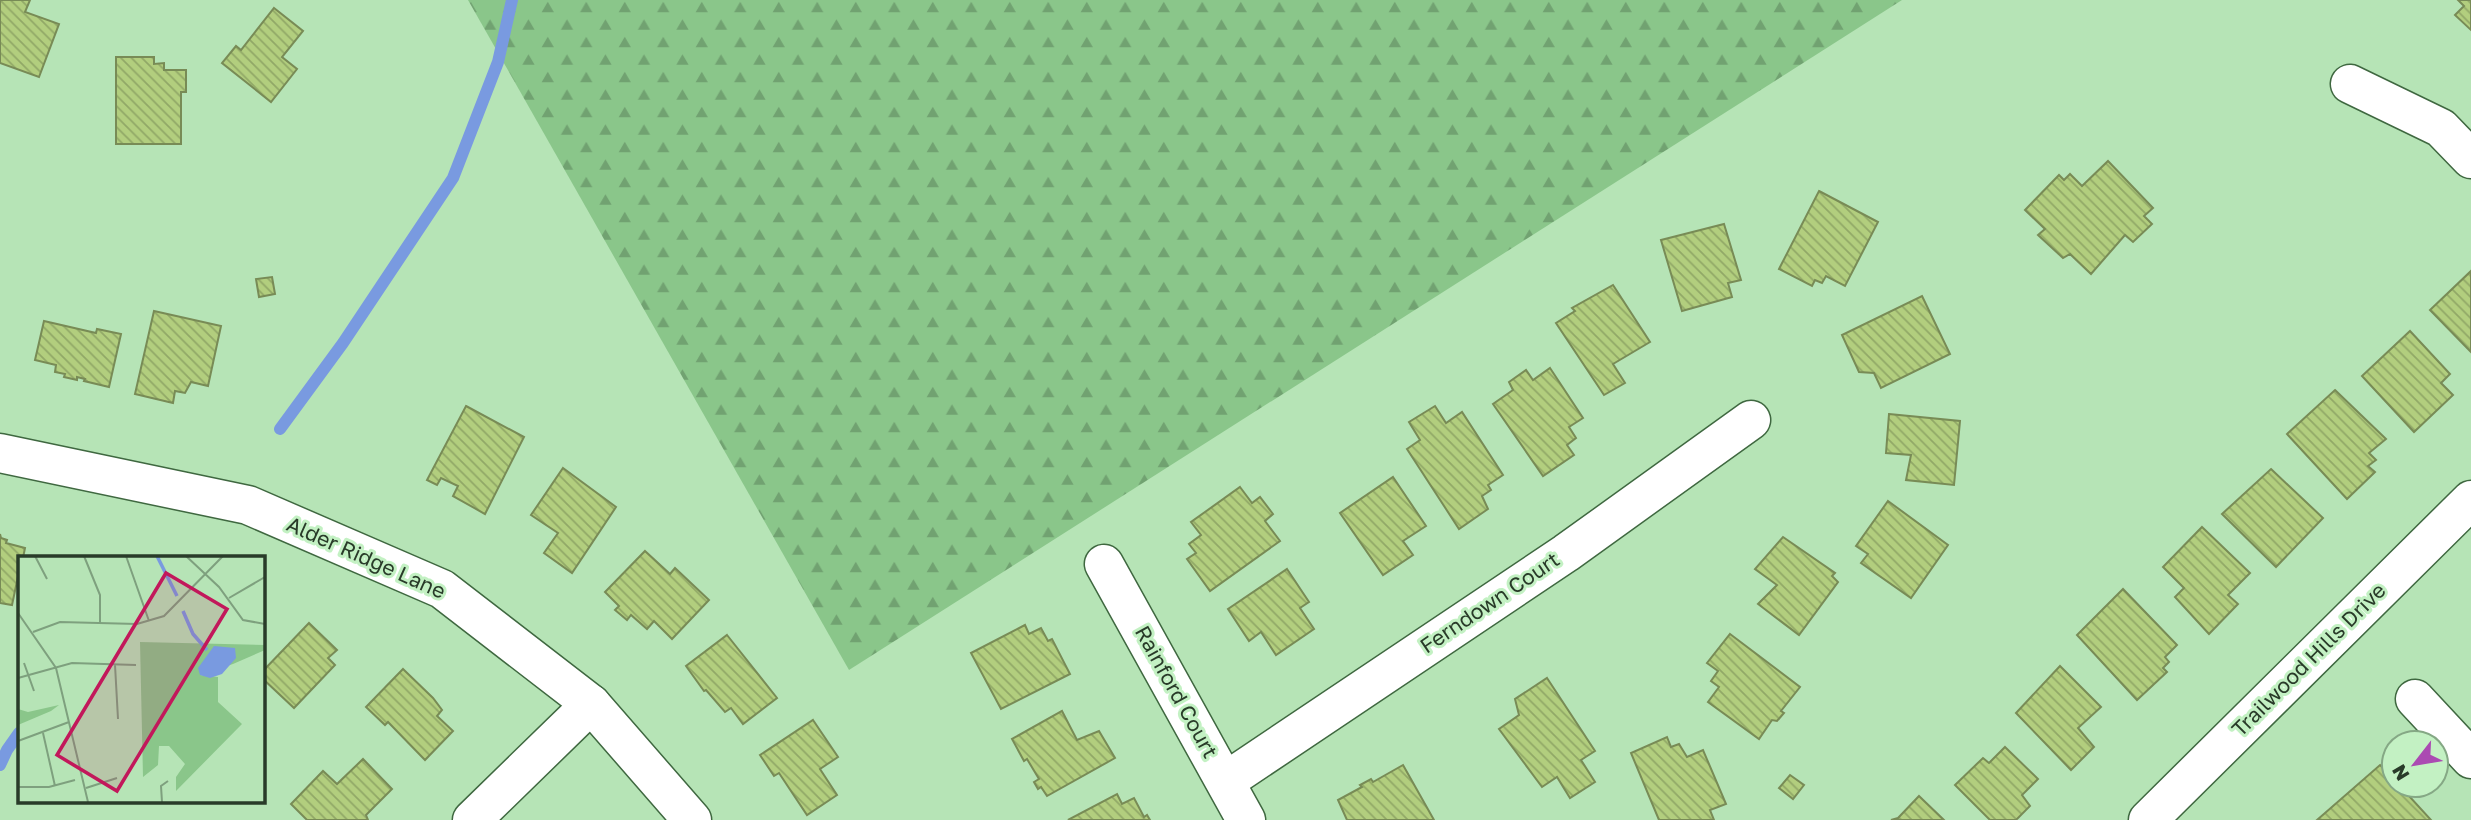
<svg xmlns="http://www.w3.org/2000/svg" width="2471" height="820" font-family="'Golos Text',sans-serif">
<style>
.forest{fill:url(#forest-firs)}
.lines{fill:none;stroke-linecap:round;stroke-linejoin:round}
.stream{stroke:#799ae0;stroke-width:12}
.building{fill:url(#building-back-hatch);stroke:#788b56;stroke-width:2}
.minor-casing{stroke:#3f6840;stroke-width:41}
.minor{stroke:#fff;stroke-width:38}
.labels{text-anchor:middle;stroke-width:6;stroke-linejoin:round;paint-order:stroke}
.street-label{font-size:21px;fill:#293b29;stroke:#c3f1c3}
.inset-river{fill:none;stroke:#799ae0;stroke-width:3.5}
.inset-road{fill:none;stroke:#7ea07e;stroke-width:2}
.view{fill:#c2185b;fill-opacity:0.15;stroke:#c2185b;stroke-width:3.5}
.inset-edge{fill:none;stroke:#293b29;stroke-width:3.5}
</style>
<defs>
<pattern id="forest-firs" width="22" height="20" patternUnits="userSpaceOnUse" patternTransform="scale(1.75)"><rect width="22" height="20" fill="#8ac68a"/><path d="M5 1l3.5 6h-7zM16 11l3.5 6h-7z" fill="#71a271"/></pattern>
<pattern id="building-back-hatch" width="6" height="6" patternUnits="userSpaceOnUse" patternTransform="scale(1.75)"><rect width="6" height="6" fill="#b2ce7e"/><path d="M-1 5l2 2M0 0l6 6M5-1l2 2" fill="none" stroke="#91a867"/></pattern>
</defs>
<rect width="100%" height="100%" fill="#b6e4b6"/>
<polygon class="forest" points="468,0 1902,0 849,670"/>
<g class="lines">
<g class="stream">
<polyline points="280,429 343,343 453,178 498,62 512,0"/>
<polyline points="0,765 7,750 19,733"/>
</g>
</g>
<g class="building">
<polygon points="0,0 30,0 25,12 59,24 39,77 0,63"/>
<polygon points="2458,0 2471,0 2471,30 2455,15 2464,6"/>
<polygon points="274,8 303,31 282,57 297,69 271,102 222,63 236,46 241,50"/>
<polygon points="116,57 154,57 154,64 164,63 164,70 186,70 186,92 181,92 181,144 116,144"/>
<polygon points="2108,161 2153,208 2144,216 2152,224 2133,242 2125,235 2091,274 2070,254 2063,258 2038,235 2045,229 2025,210 2059,175 2064,180 2070,174 2082,186"/>
<polygon points="1819,191 1878,222 1845,286 1826,276 1822,283 1815,280 1812,286 1779,269"/>
<polygon points="1724,224 1741,280 1728,283 1732,297 1682,311 1661,240"/>
<polygon points="2471,271 2471,352 2430,310"/>
<polygon points="272,277 275,294 259,297 256,279"/>
<polygon points="1613,285 1650,342 1613,364 1625,383 1604,395 1556,323 1575,311 1572,308"/>
<polygon points="1922,296 1950,354 1881,388 1874,373 1859,372 1842,335"/>
<polygon points="154,311 221,326 208,386 191,382 185,393 175,391 173,403 135,394"/>
<polygon points="44,321 96,333 97,329 121,334 109,387 84,381 85,379 77,377 77,380 64,377 65,374 55,372 56,365 35,360"/>
<polygon points="2410,331 2450,374 2441,383 2453,395 2414,432 2362,376"/>
<polygon points="1550,368 1583,418 1569,427 1576,438 1567,445 1574,455 1543,476 1493,404 1513,390 1509,382 1526,370 1533,380"/>
<polygon points="2335,390 2386,439 2369,453 2376,460 2368,466 2375,472 2347,499 2287,434"/>
<polygon points="466,406 524,437 485,514 453,496 458,486 441,478 437,485 427,480"/>
<polygon points="1435,406 1446,423 1462,412 1503,475 1488,485 1491,490 1482,496 1488,509 1459,529 1407,449 1420,440 1409,422"/>
<polygon points="1889,414 1960,421 1954,485 1906,480 1911,455 1886,453"/>
<polygon points="563,468 616,507 572,573 544,553 558,533 531,515"/>
<polygon points="2271,469 2323,518 2276,567 2222,514"/>
<polygon points="1393,477 1426,526 1403,541 1413,555 1383,575 1340,513"/>
<polygon points="1240,487 1252,503 1260,497 1273,514 1265,521 1280,541 1210,591 1187,559 1196,553 1189,544 1201,535 1191,522"/>
<polygon points="1888,501 1948,545 1911,598 1861,563 1868,554 1856,546"/>
<polygon points="2202,527 2250,573 2228,595 2238,604 2209,634 2175,597 2184,588 2163,567"/>
<polygon points="0,534 1,538 7,540 6,543 25,548 23,558 19,558 19,572 12,605 0,603"/>
<polygon points="1783,537 1835,573 1832,576 1838,582 1799,635 1758,604 1777,585 1755,569"/>
<polygon points="645,551 670,574 675,568 709,600 672,639 654,621 647,629 631,615 627,620 615,610 619,606 605,592"/>
<polygon points="1287,569 1309,602 1300,608 1314,629 1276,655 1261,632 1249,641 1228,609"/>
<polygon points="2123,589 2177,645 2165,657 2169,662 2163,668 2167,672 2137,700 2077,635"/>
<polygon points="309,623 337,650 328,658 335,665 294,708 262,678 262,672"/>
<polygon points="1025,625 1029,634 1041,628 1048,641 1052,639 1070,674 1001,709 971,653"/>
<polygon points="1730,634 1800,687 1781,711 1784,713 1777,721 1772,720 1759,739 1708,702 1719,687 1711,681 1718,671 1707,663"/>
<polygon points="727,635 777,698 743,724 731,708 725,712 706,690 704,691 686,666"/>
<polygon points="2060,666 2101,707 2078,728 2094,747 2071,770 2016,713"/>
<polygon points="403,669 433,698 442,710 437,716 453,731 425,760 388,722 385,725 366,707"/>
<polygon points="1547,678 1595,751 1581,760 1595,782 1570,798 1557,777 1542,787 1499,729 1519,715 1515,699"/>
<polygon points="1062,711 1077,740 1099,731 1115,758 1047,796 1041,787 1038,789 1034,782 1039,779 1027,759 1024,761 1012,739"/>
<polygon points="813,720 838,757 820,769 837,795 807,815 779,773 774,776 760,755"/>
<polygon points="1667,737 1671,747 1679,744 1687,757 1703,750 1726,804 1710,810 1714,820 1659,820 1631,753"/>
<polygon points="2005,747 2038,779 2022,795 2030,806 2016,820 1990,820 1955,785 1983,758 1989,763"/>
<polygon points="363,759 392,789 366,815 368,820 307,820 291,804 323,771 337,784"/>
<polygon points="1403,765 1434,820 1347,820 1338,800 1362,787 1360,785 1371,779 1373,782"/>
<polygon points="2380,765 2394,779 2394,785 2399,785 2431,820 2317,820"/>
<polygon points="1790,775 1804,785 1793,799 1779,788"/>
<polygon points="1117,794 1122,804 1134,798 1144,817 1147,815 1150,820 1068,820"/>
<polygon points="1919,796 1944,820 1891,820 1898,818"/>
</g>
<g class="lines">
<g class="minor-casing">
<g id="minor">
<polyline points="2350,84 2441,128 2471,159"/>
<polyline points="0,453 248,505 442,589 591,704 692,820"/>
<polyline points="1104,564 1246,820"/>
<polyline points="2415,699 2471,759"/>
<polyline points="1226,781 1566,553 1751,420"/>
<polyline points="472,820 591,704"/>
<polyline points="2148,820 2471,500"/>
</g>
</g>
<use href="#minor" class="minor"/>
</g>
<g class="labels">
<g class="street-label">
<text transform="translate(366 558) rotate(24)" y="7">Alder Ridge Lane</text>
<text transform="translate(1490 603) rotate(-34)" y="7">Ferndown Court</text>
<text transform="translate(2309 660) rotate(-45)" y="7">Trailwood Hills Drive</text>
<text transform="translate(1176 692) rotate(61)" y="7">Rainford Court</text>
</g>
</g>
<g transform="translate(18 556)">
<rect width="247" height="247" fill="#b6e4b6"/>
<path d="M122 86 247 89V94L215 108 182 119 200 121V146L224 168 158 235V221L167 208 151 190H141L140 209 125 221ZM41 149 33 155 0 169V153L10 156Z" fill="#8ac68a"/>
<path d="M196 90 217 92 218 102 204 118 192 122 182 119 180 112Z" fill="#799ae0"/>
<path class="inset-river" d="M139 0 159 40M165 55 175 78 189 94"/>
<path class="inset-road" d="M17 0 29 23M66 0 82 39V67M108 0 131 65M168 0 201 31 225 64 247 68M211 42 247 21M0 57 38 112 70 246M15 76 42 66 119 68 146 60 205 0M6 107 16 135M97 109 100 163M0 122 54 107 118 109M25 177 37 230M0 185 51 166M0 231H31L57 224M68 232 99 222M144 246 143 230 150 225"/>
<path class="view" d="M148 17 209 53 99 235 39 199Z"/>
<rect width="247" height="247" class="inset-edge"/>
</g>
<g transform="translate(2415 764) rotate(239)"><circle r="33" fill="#c3f1c3" stroke="#85a885" stroke-width="2"/>
<path d="M0-5L12 26L0 18L-12 26Z" fill="#ab4ab2"/>
<text y="-10" font-size="19" font-weight="bold" text-anchor="middle" fill="#293b29">N</text>
</g>
</svg>
